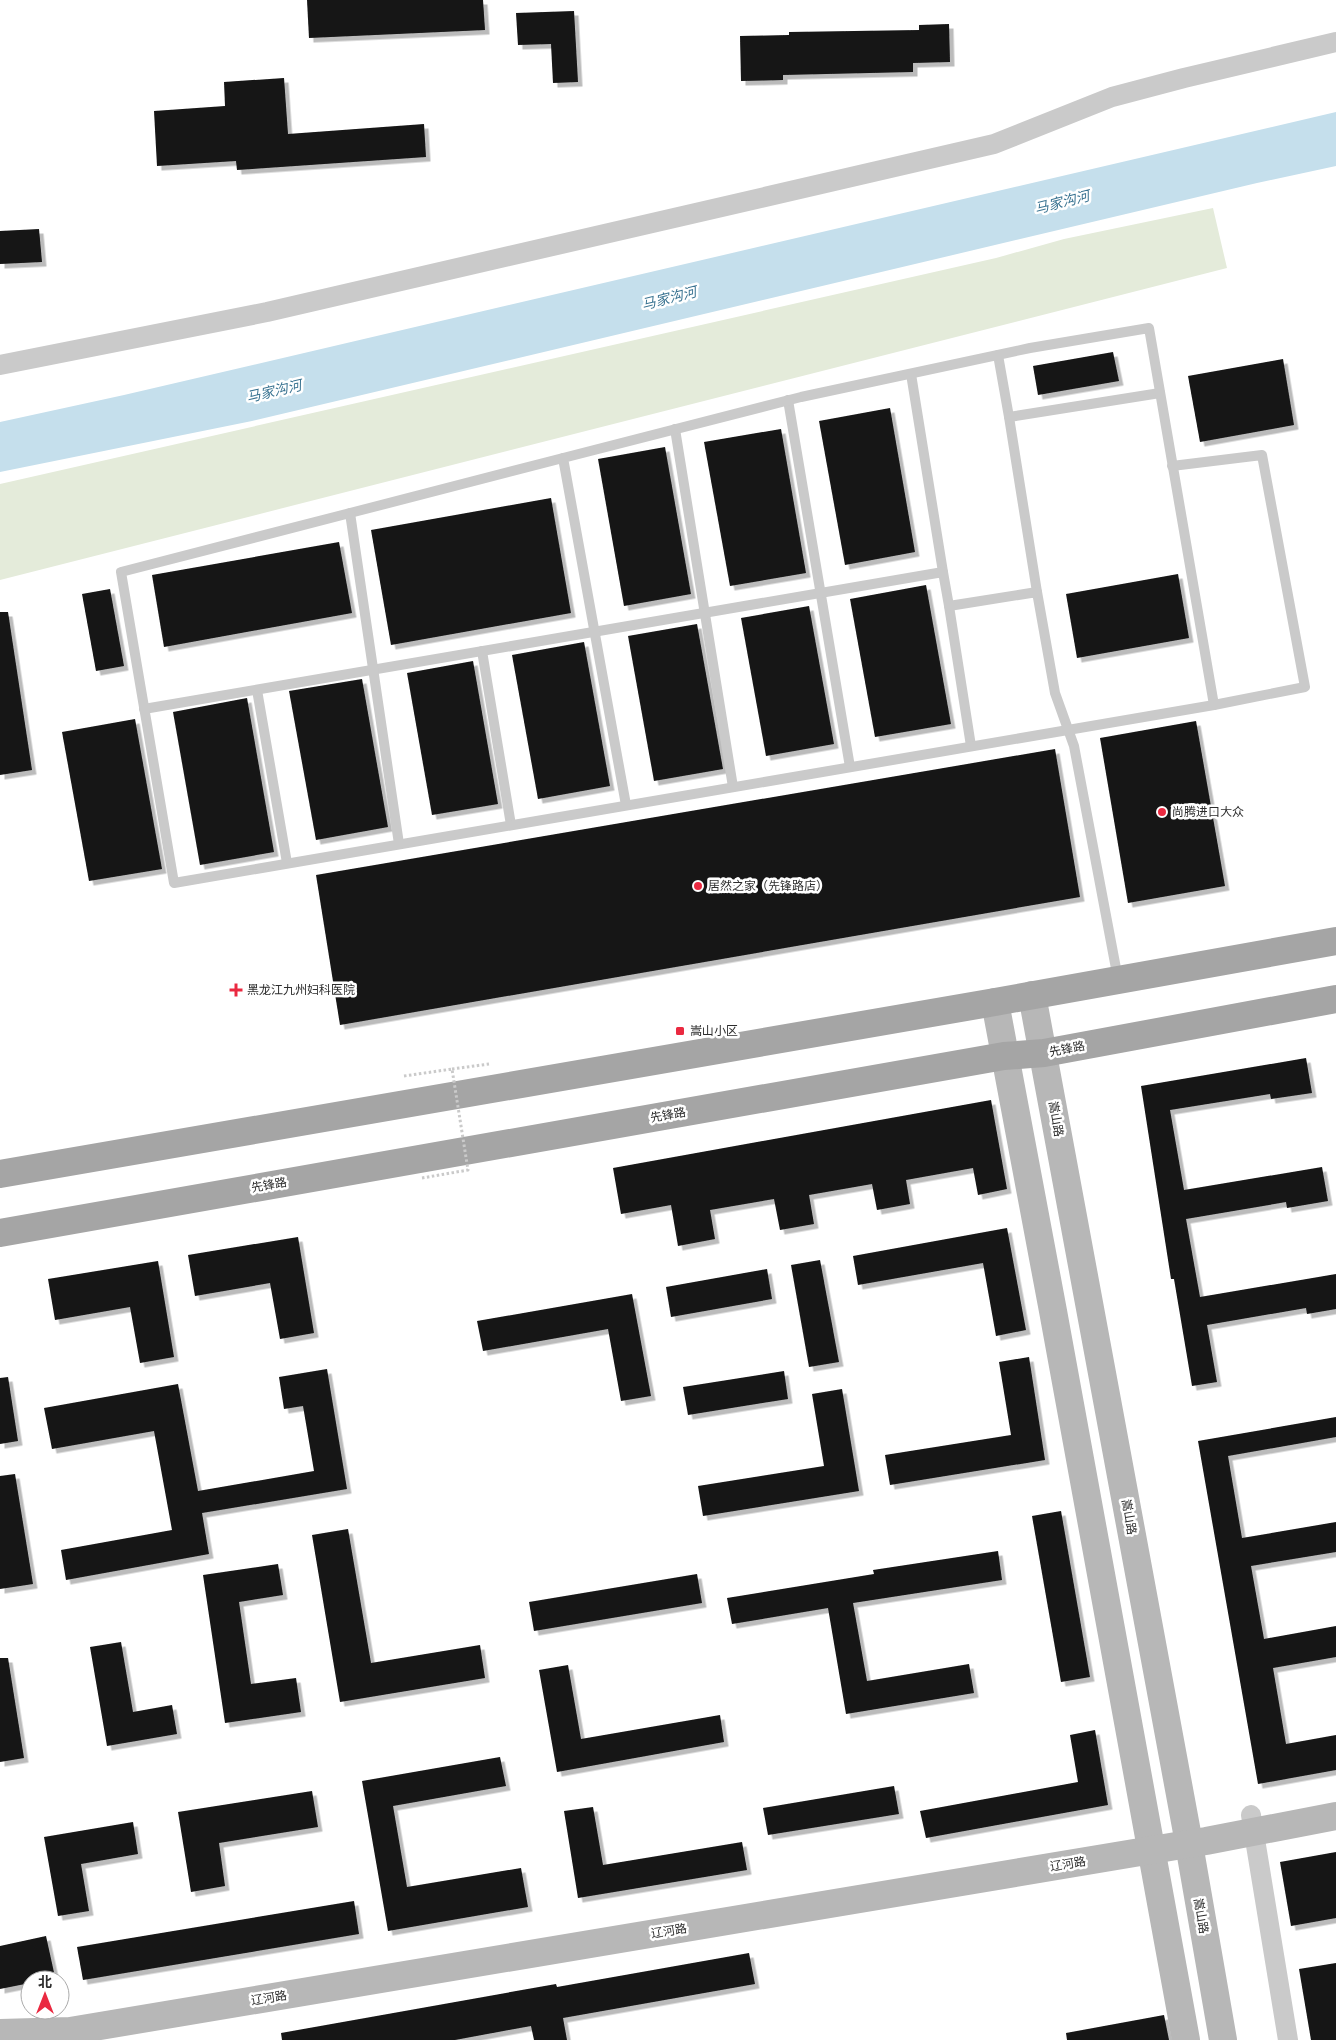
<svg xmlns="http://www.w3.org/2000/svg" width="1336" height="2040" font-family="Figtree,'Noto Sans SC',sans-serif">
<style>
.green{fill:#e4ebda}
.water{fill:#c5dfec}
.building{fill:#141414;filter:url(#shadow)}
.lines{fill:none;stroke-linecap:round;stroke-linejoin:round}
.path{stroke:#cacaca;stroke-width:3;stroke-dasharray:2.5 2.5;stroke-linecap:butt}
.lane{stroke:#cacaca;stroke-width:10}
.street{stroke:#cacaca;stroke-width:20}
.secondary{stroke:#b7b7b7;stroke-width:28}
.primary{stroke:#a5a5a5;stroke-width:28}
.path-bridge{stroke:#cacaca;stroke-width:3;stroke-dasharray:2.5 2.5;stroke-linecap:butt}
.poi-dot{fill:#ea2940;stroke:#fff;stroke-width:2}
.labels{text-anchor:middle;stroke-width:5;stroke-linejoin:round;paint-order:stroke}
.poi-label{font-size:12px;fill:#2d2d2d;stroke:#fff;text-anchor:start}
.street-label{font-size:12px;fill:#2d2d2d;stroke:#fff}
.water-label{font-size:14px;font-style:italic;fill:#397391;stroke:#fff}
</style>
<defs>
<filter id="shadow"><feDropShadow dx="4.5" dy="4.5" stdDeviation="0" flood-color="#0004"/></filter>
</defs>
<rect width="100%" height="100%" fill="#fff"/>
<polygon class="green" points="1213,208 1227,268 0,580 0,484 996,258 1064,239"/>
<polygon class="water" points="1336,112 1336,166 1257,183 252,421 0,472 0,422 124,395"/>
<g class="building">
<polygon points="307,0 483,0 485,30 309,38"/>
<polygon points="574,11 578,82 553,83 551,44 518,45 516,13"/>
<polygon points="949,24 950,62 913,63 913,72 783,75 783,80 741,81 740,36 789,35 789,32 919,30 919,25"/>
<polygon points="284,78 288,134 424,124 426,157 237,170 236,161 157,166 154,111 225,106 224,82"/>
<polygon points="39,229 42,262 0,264 0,231"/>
<polygon points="1113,352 1119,381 1038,395 1033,366"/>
<polygon points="1283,359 1294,425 1200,442 1188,376"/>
<polygon points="890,408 915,552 845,565 819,421"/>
<polygon points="781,429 806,573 730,586 704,442"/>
<polygon points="665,447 691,594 624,606 598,459"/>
<polygon points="551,498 571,613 391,645 371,530"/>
<polygon points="339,542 352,613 164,647 152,575"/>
<polygon points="1178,574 1189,638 1077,658 1066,594"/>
<polygon points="926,585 951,724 875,737 850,599"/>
<polygon points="110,589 124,666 96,671 82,594"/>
<polygon points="809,606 834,744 766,756 741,618"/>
<polygon points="0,612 8,612 32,770 0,775"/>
<polygon points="697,624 723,769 654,781 628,636"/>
<polygon points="584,642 610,786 538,799 512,655"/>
<polygon points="473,661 498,804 432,815 407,673"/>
<polygon points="362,679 388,827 316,840 289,691"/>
<polygon points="247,698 274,852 200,865 173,712"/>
<polygon points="135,719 162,869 89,881 62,732"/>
<polygon points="1196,721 1225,886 1128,903 1100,738"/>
<polygon points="1055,749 1080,897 340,1025 316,875"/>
<polygon points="1306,1058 1312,1093 1271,1099 1270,1094 1170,1110 1184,1190 1322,1167 1328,1201 1287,1208 1286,1202 1186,1219 1200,1297 1336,1274 1336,1309 1307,1314 1306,1308 1207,1325 1217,1382 1192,1386 1174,1279 1171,1279 1141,1086"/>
<polygon points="991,1100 1007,1189 978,1195 973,1168 906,1180 910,1204 877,1210 872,1184 809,1195 814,1224 780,1230 774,1199 710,1210 715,1239 678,1246 671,1205 621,1214 613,1168"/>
<polygon points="1007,1228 1026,1330 996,1336 983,1263 858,1285 853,1256"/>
<polygon points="298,1237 314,1333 280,1339 270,1283 195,1296 188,1255"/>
<polygon points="820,1260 839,1362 809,1367 791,1265"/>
<polygon points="158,1261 174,1357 140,1363 130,1307 55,1320 48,1279"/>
<polygon points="767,1269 772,1299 671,1317 666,1287"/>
<polygon points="632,1294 651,1396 621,1401 608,1329 483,1351 477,1321"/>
<polygon points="1029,1357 1045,1460 890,1485 885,1455 1011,1435 999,1362"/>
<polygon points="327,1369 347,1489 202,1513 209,1554 66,1580 61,1550 172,1530 154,1431 52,1449 44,1408 178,1384 198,1491 314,1471 303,1406 284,1409 279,1377"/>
<polygon points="784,1371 788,1399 688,1415 683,1387"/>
<polygon points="8,1377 18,1441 0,1444 0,1378"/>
<polygon points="842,1389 859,1491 703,1516 698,1486 824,1466 812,1394"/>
<polygon points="1336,1417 1336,1437 1228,1456 1242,1538 1336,1522 1336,1552 1251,1566 1264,1639 1336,1626 1336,1657 1273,1668 1286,1744 1336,1735 1336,1770 1258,1784 1198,1441"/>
<polygon points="15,1474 33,1584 0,1589 0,1476"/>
<polygon points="1061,1511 1090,1677 1061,1682 1032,1516"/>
<polygon points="348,1529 371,1663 480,1645 485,1678 340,1702 312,1535"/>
<polygon points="998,1551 1002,1580 853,1603 867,1681 969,1664 974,1693 846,1714 828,1608 732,1624 727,1598 874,1574 873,1570"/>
<polygon points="278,1564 283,1595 239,1602 251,1684 296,1678 301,1712 225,1723 203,1575"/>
<polygon points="697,1574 702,1603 534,1631 529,1602"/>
<polygon points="121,1642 133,1712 172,1705 177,1734 107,1746 90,1647"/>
<polygon points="0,1658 8,1658 24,1758 0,1762"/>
<polygon points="568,1665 581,1739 720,1715 724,1742 557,1772 539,1670"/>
<polygon points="1095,1730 1108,1805 926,1838 920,1811 1078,1782 1070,1735"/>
<polygon points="500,1757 506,1786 393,1806 407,1887 521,1868 528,1907 388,1931 362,1781"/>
<polygon points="894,1786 899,1814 768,1835 763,1808"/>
<polygon points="312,1791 318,1827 219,1843 225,1886 191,1892 178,1812"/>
<polygon points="593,1807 603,1865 742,1842 747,1870 578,1898 564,1811"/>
<polygon points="133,1822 138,1854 81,1864 89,1911 58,1916 44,1837"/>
<polygon points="1336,1852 1336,1918 1291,1926 1280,1862"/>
<polygon points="354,1901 359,1934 83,1980 77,1947"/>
<polygon points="46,1936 55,1977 30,1980 30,1983 0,1989 0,1946"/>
<polygon points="749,1953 755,1984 563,2018 567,2040 534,2040 531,2026 455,2040 282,2040 281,2033 556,1984 557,1987"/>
<polygon points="1336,1963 1336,2040 1311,2040 1299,1969"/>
<polygon points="1164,2015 1169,2040 1067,2040 1066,2033"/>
</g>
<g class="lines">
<polyline class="path" points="452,1069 489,1064"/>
<g class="lane">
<polyline points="998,355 1009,417"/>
<polyline points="911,374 943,572"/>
<polyline points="788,400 850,767"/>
<polyline points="675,429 733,787"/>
<polyline points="350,513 563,458"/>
<polyline points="1037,592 1009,417 1160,393"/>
<polyline points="949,606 971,746"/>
<polyline points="482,651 511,825"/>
<polyline points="257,690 287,863"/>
<polyline points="144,709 943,572 949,606 1037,592 1055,693 1074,746 1118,979"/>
<polyline points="626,805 563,458 801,397 1030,348 1149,328 1214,705"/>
<polyline points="399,844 350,513 121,572 174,883 1214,705 1305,687 1262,455 1172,466"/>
</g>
<g class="street">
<polyline points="0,365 267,312 994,144 1112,97 1184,78 1336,42"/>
<polyline points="1251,1815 1288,2040"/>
</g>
<g class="secondary">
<polyline points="1032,995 1186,1827 1223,2040"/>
<polyline points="995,1002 1053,1311 1186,2040"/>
<polyline points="0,2033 70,2031 1206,1841 1336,1816"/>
</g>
<g class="primary">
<polyline points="0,1174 995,1002 1336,941"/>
<polyline points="0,1233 1004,1056 1044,1053 1336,999"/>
</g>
<polyline class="path-bridge" points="404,1076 452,1069 468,1170 422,1178"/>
</g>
<g class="poi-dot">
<circle cx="1162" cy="812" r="5"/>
<circle cx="698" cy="886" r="5"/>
<path d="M233.5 982.5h5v5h5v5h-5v5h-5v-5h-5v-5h5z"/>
<rect x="675" y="1026" width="10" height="10" rx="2.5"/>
</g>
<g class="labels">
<g class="poi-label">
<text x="1172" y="816">尚腾进口大众</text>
<text x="708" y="890">居然之家（先锋路店）</text>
<text x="247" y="994">黑龙江九州妇科医院</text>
<text x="690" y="1035">嵩山小区</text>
</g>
<g class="street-label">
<text transform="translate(1067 1049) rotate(-11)" y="4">先锋路</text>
<text transform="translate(668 1115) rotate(-10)" y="4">先锋路</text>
<text transform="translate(1056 1119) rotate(80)" y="4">嵩山路</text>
<text transform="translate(269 1185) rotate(-10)" y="4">先锋路</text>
<text transform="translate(1129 1517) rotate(80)" y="4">嵩山路</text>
<text transform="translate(1068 1864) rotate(-9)" y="4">辽河路</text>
<text transform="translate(1201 1916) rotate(80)" y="4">嵩山路</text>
<text transform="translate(669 1931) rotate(-9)" y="4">辽河路</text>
<text transform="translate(269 1998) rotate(-9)" y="4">辽河路</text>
</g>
<g class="water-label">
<text transform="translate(1062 202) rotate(-14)" y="5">马家沟河</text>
<text transform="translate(669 298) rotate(-14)" y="5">马家沟河</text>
<text transform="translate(274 391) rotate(-13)" y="5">马家沟河</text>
</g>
</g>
<g transform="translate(45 1995)"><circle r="24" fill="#ffffff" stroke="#ababab"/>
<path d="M0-4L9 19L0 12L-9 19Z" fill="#ea2940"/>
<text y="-8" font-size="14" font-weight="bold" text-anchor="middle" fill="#2d2d2d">北</text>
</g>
</svg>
